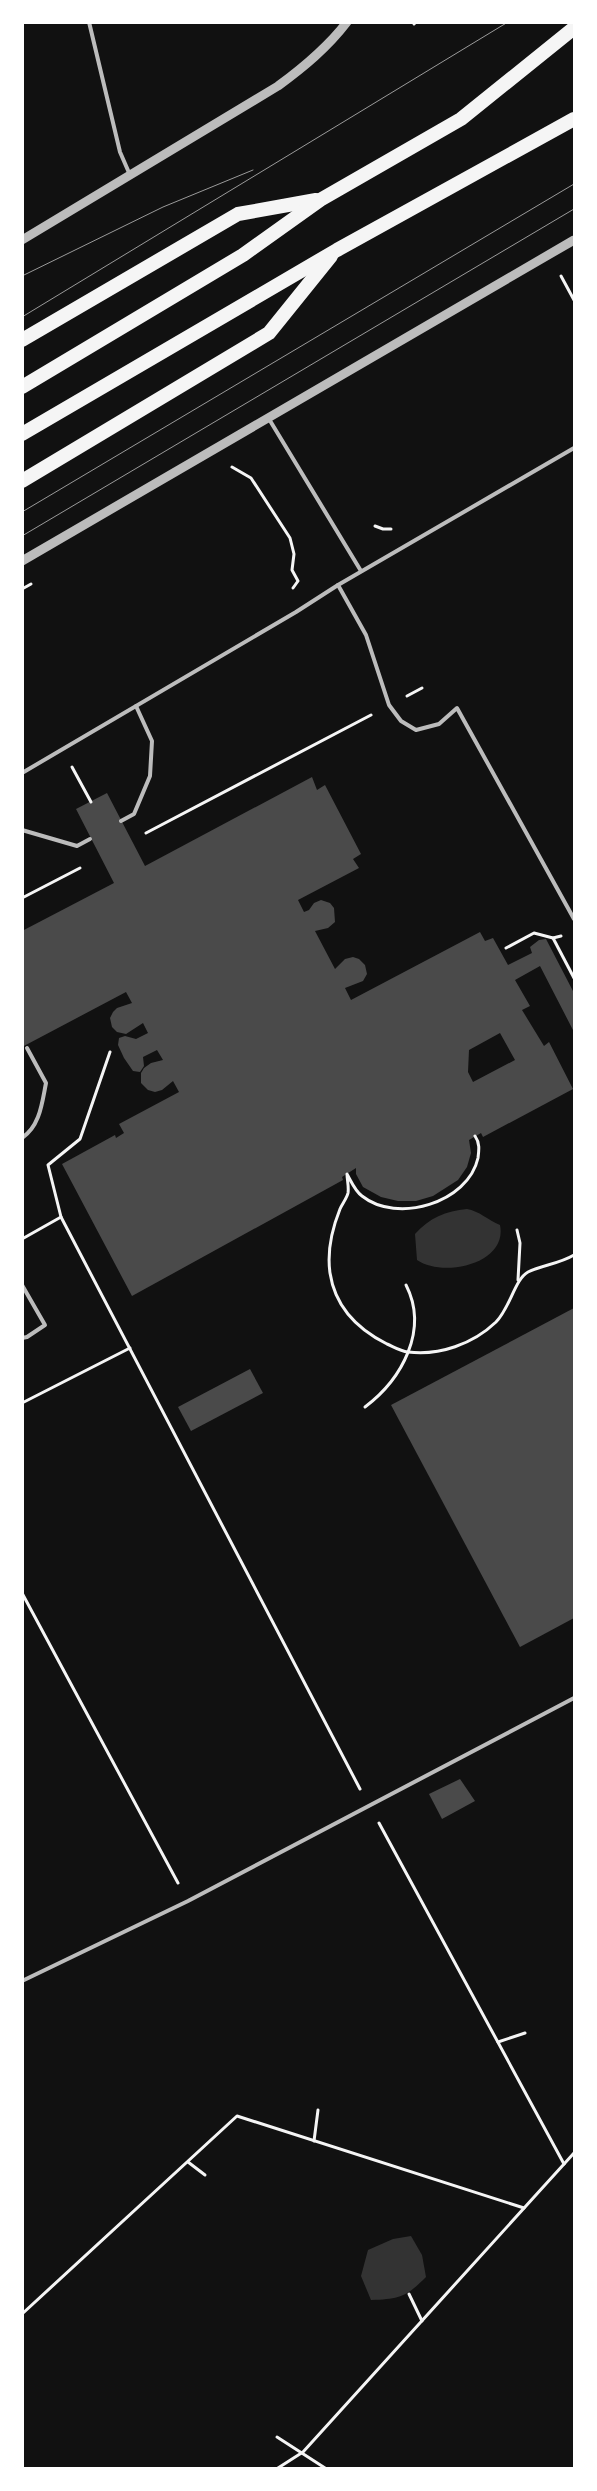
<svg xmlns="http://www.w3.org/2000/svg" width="597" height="2491" font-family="Cabin,sans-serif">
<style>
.water{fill:#333}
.building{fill:#4a4a4a;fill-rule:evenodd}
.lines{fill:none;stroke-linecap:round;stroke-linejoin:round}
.path{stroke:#f5f5f5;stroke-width:3}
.service{stroke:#bcbcbc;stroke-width:4}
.tertiary{stroke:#bcbcbc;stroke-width:9}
.trunk{stroke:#f5f5f5;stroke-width:14}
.tram{stroke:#9a9a9a;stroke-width:1}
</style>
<rect width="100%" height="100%" fill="#111"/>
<g class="water">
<path d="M467 1209C479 1211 488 1220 500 1225 508 1264 443 1278 417 1260L415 1234C429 1218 446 1211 467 1209Z"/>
<path d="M411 2236 422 2255 426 2277C406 2297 400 2299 371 2300L361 2276 368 2250 393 2239Z"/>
</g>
<g class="building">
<path d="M312 777 317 790 325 785 361 854 353 859 359 868 298 900 304 912 309 910 314 903 321 900 330 903 334 908 335 922 328 928 315 931 335 969 345 959 353 957 359 959 365 965 367 974 363 981 345 988 351 1000 480 932 485 941 493 938 508 965 532 953 530 947 539 940 546 939 574 993V1032L540 966 515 980 530 1006 522 1010 544 1046 549 1042 573 1089 483 1137 481 1133 469 1140 471 1153 467 1167 458 1180 433 1196 416 1201H398L381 1197 363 1187 356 1174V1168L342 1177 343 1180 132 1296 62 1164 115 1135 116 1138 124 1133 119 1124 179 1092 173 1081 162 1090 155 1092 148 1090 141 1083V1073L144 1068 151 1063 163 1060 157 1050 143 1057 144 1066 140 1072 133 1071 124 1058 118 1045 119 1038 125 1036 136 1039 148 1033 143 1023 126 1034 117 1032 112 1027 110 1018 113 1012 117 1008 132 1003 126 992 22 1047V931L114 883 76 809 107 793 145 866ZM500 1033 515 1060 473 1082 468 1072 469 1050Z"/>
<polygon points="574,1308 574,1618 520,1647 391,1405"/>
<polygon points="250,1369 263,1393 191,1431 178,1407"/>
<polygon points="460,1779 475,1801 442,1819 429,1794"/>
</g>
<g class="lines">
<g class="path">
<polyline points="414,24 416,22"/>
<polyline points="561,276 574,300"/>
<polyline points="232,467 251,478 290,538 294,554 292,570 298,581 293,588"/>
<polyline points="375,526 383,529 391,529"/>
<polyline points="22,589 31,584"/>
<polyline points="407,696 422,688"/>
<polyline points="72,767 91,802"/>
<polyline points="146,833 371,715"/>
<polyline points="22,898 80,868"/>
<polyline points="553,938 574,978"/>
<polyline points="506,948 534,933 553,938 561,936"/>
<polyline points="110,1052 80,1139 48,1165 61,1217 360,1789"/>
<path d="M475 1136C480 1143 479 1150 478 1158 468 1203 397 1224 362 1196 355 1191 351 1181 347 1174 347 1179 349 1187 348 1193 347 1198 342 1204 340 1209 332 1229 327 1252 330 1273 335 1306 357 1329 387 1344 394 1347 400 1351 408 1352 439 1356 473 1344 496 1322 510 1308 515 1279 528 1272 542 1265 559 1264 574 1255"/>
<polyline points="517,1230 520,1243 518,1280"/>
<polyline points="22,1239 61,1217"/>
<polyline points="22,1403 130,1348"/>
<path d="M365 1407C402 1379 429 1330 406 1285"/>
<polyline points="22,1593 178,1883"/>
<polyline points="379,1823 564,2164"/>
<polyline points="498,2042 525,2033"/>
<polyline points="314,2141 318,2110"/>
<polyline points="188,2162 205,2175"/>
<polyline points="409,2294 422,2321"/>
<polyline points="22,2314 237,2116 524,2208"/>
<polyline points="277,2437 325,2468"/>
<polyline points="278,2468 303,2452 574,2153"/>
</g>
<g class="service">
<polyline points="89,22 120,152 130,175"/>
<polyline points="269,419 361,571"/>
<polyline points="338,585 366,635 389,705 401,721 416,730 439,724 457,708 574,919"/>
<polyline points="22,773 296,612 338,585 574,448"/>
<polyline points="121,821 134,814 150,776 152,741 136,706"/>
<polyline points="22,830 77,846 90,839"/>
<path d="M22 1138C40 1126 42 1103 46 1083L27 1048"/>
<polyline points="22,1285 45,1325 27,1337 22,1338"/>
<polyline points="22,1981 188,1901 574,1698"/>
</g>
<g class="tertiary">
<path d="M22 240 278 86C304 67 327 48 347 22"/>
<polyline points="22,561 574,240"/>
</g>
<g class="trunk">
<polyline points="22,340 238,214 316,200"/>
<polyline points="22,387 243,255 320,200 461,119 574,28"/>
<polyline points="22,434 337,250 574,119"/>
<polyline points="22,481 269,333 331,256"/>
</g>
<g class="tram">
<polyline points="22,276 163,207 253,170"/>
<polyline points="22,317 508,22"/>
<polyline points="22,512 574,184"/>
<polyline points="22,536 574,209"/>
</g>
</g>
<rect width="597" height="2491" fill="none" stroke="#ffffff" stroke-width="48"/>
</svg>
